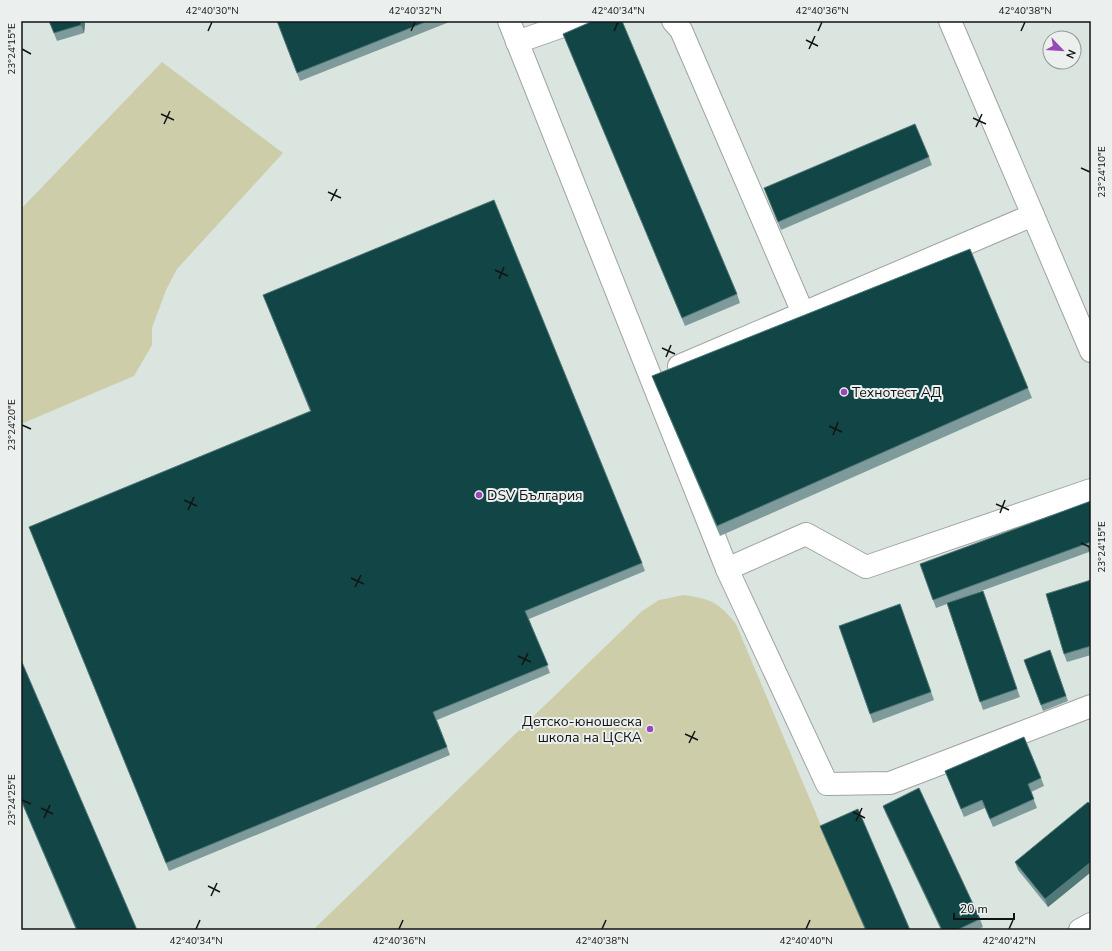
<svg xmlns="http://www.w3.org/2000/svg" width="1112" height="951" font-family="'Nunito Sans',sans-serif">
<style>
.built{fill:#dae5e0;fill-rule:evenodd}
.green{fill:#cecdaa}
.lines{fill:none;stroke-linecap:round;stroke-linejoin:round}
.minor-casing{stroke:#a0a3a1;stroke-width:24}
.minor{stroke:#fff;stroke-width:22}
.wall{fill:#7e9a9a}
.shaded-wall{fill:#527878}
.building{fill:#114546;stroke:#527878}
.ticks{fill:none;stroke:#121413;stroke-width:1.5}
.poi-dot{fill:#9847b7;stroke:#ebefed;stroke-width:1.5}
.labels{text-anchor:middle;stroke-width:4;stroke-linejoin:round;paint-order:stroke}
.poi-label{font-size:14px;fill:#121413;stroke:#ebefed;text-anchor:start}
.neatline{fill:none;stroke:#121413;stroke-width:1.5}
.ticks-label{font-size:10px;text-anchor:middle;fill:#121413}
</style>
<rect width="100%" height="100%" fill="#ebefed"/>
<path class="built" d="M21 21H1091V924L1080 930H21ZM1050 38H1074V62H1050Z"/>
<g class="green">
<polygon points="162,62 283,153 177,269 166,290 152,328 152,345 134,376 21,424 21,209"/>
<path d="M684 595C711 599 718 602 736 624L865 930H313L642 611 659 600Z"/>
</g>
<g class="lines">
<g class="minor-casing">
<g id="minor">
<polyline points="509,21 727,569 827,784 890,783 1091,706"/>
<polyline points="673,21 681,30 803,313"/>
<polyline points="950,21 1091,351"/>
<polyline points="517,42 577,21"/>
<polyline points="679,366 1033,215"/>
<polyline points="727,569 806,534 866,567 1091,490"/>
<polyline points="1080,930 1091,924"/>
</g>
</g>
<use href="#minor" class="minor"/>
</g>
<g class="wall">
<polygon points="49,21 84,21 85,24 84,33 57,41"/>
<polygon points="277,21 452,21 300,81"/>
<polygon points="563,34 737,294 740,303 685,326"/>
<polygon points="929,157 932,165 781,230 764,188"/>
<polygon points="263,295 642,563 645,571 529,619 550,673 437,720 450,755 169,871 29,527 310,411"/>
<polygon points="652,376 1028,388 1032,398 720,536 656,386"/>
<polygon points="1091,501 1091,557 1089,552 970,595 983,591 1020,697 983,710 947,604 936,608 920,564"/>
<polygon points="1091,580 1091,655 1067,662 1064,654"/>
<polygon points="900,604 934,700 873,723 839,626"/>
<polygon points="1050,650 1068,701 1043,711 1024,660"/>
<polygon points="21,660 137,930 76,930 21,801"/>
<polygon points="945,771 1041,778 1044,786 1031,792 1037,808 993,827 985,808 964,817"/>
<polygon points="1091,805 1091,872 1048,907 1018,870 1015,862"/>
<polygon points="883,806 980,919 983,927 977,930 941,930 886,814"/>
<polygon points="820,826 910,930 865,930"/>
</g>
<g class="shaded-wall">
<polygon points="81,21 84,21 85,24 84,33 81,25"/>
<polygon points="1091,862 1091,872 1048,907 1045,899"/>
</g>
<g class="building">
<polygon points="49,21 81,21 81,25 54,33"/>
<polygon points="277,21 428,21 297,73"/>
<polygon points="593,21 622,21 737,294 682,318 563,34"/>
<polygon points="915,124 929,157 778,222 764,188"/>
<polygon points="494,200 642,563 525,611 548,665 433,712 447,747 166,863 29,527 311,411 263,295"/>
<polygon points="970,249 1028,388 717,526 652,376"/>
<polygon points="1091,501 1091,542 933,600 920,564"/>
<polygon points="1088,547 1091,547 1091,557"/>
<polygon points="1091,580 1091,646 1064,654 1046,594"/>
<polygon points="983,591 1017,689 980,702 947,603"/>
<polygon points="900,604 931,692 870,714 839,626"/>
<polygon points="1050,650 1066,696 1041,705 1024,660"/>
<polygon points="21,660 137,930 77,930 21,800"/>
<polygon points="1024,737 1041,778 1028,784 1034,799 990,819 982,800 961,809 945,771"/>
<polygon points="919,788 980,919 957,930 942,930 883,806"/>
<polygon points="1088,802 1091,805 1091,862 1045,899 1015,862"/>
<polygon points="858,809 910,930 866,930 820,826"/>
</g>
<path class="ticks" d="M208 31 212 22M411 31 415 22M614 31 618 22M818 31 822 22M1021 31 1025 22M806 40 818 46M22 49 31 54M809 49 815 36M161 114 174 120M973 118 986 124M164 124 170 111M976 127 982 114M1081 168 1090 172M328 192 341 198M331 201 337 189M495 270 508 276M499 279 504 267M662 348 675 354M666 357 671 345M22 425 31 429M829 426 842 432M833 435 838 422M184 500 197 506M996 504 1009 510M188 510 194 497M1000 513 1005 500M1081 543 1090 547M351 578 364 584M355 587 361 575M518 656 531 662M522 665 528 653M685 734 698 740M689 743 695 731M22 800 31 804M41 808 53 814M853 812 865 818M44 818 50 805M856 821 862 808M208 886 220 892M211 896 217 883M196 929 200 920M399 929 403 920M602 929 606 920M806 929 810 920M1009 929 1013 920"/>
<g class="poi-dot">
<circle cx="844" cy="392" r="4"/>
<circle cx="479" cy="495" r="4"/>
<circle cx="650" cy="729" r="4"/>
</g>
<g class="labels">
<g class="poi-label">
<text x="852" y="397">Технотест АД</text>
<text x="487" y="500">DSV България</text>
<text x="642" y="726" text-anchor="end">Детско-юношеска<tspan x="642" dy="16">школа на ЦСКА</tspan></text>
</g>
</g>
<rect width="1112" height="951" fill="none" stroke="#ebefed" stroke-width="44"/>
<g transform="translate(1062 50) rotate(115)"><circle r="19" fill="#ebefed" stroke="#949796"/>
<path d="M0-3L7 15L0 10L-7 15Z" fill="#9847b7"/>
<text y="-6" font-size="11" font-weight="bold" text-anchor="middle" fill="#121413">N</text>
</g>
<path d="M954 913v6h60v-6" fill="none" stroke="#121413" stroke-width="2"/>
<text x="960" y="913" font-size="12" fill="#121413" stroke="#ebefed" stroke-width="3" paint-order="stroke">20 m</text>
<rect x="22" y="22" width="1068" height="907" class="neatline"/>
<g class="ticks-label">
<text x="212" y="14">42°40'30"N</text>
<text x="415" y="14">42°40'32"N</text>
<text x="618" y="14">42°40'34"N</text>
<text x="822" y="14">42°40'36"N</text>
<text x="1025" y="14">42°40'38"N</text>
<text transform="translate(11 49) rotate(-90)" y="4">23°24'15"E</text>
<text transform="translate(1101 172) rotate(-90)" y="4">23°24'10"E</text>
<text transform="translate(11 425) rotate(-90)" y="4">23°24'20"E</text>
<text transform="translate(1101 547) rotate(-90)" y="4">23°24'15"E</text>
<text transform="translate(11 800) rotate(-90)" y="4">23°24'25"E</text>
<text x="196" y="944">42°40'34"N</text>
<text x="399" y="944">42°40'36"N</text>
<text x="602" y="944">42°40'38"N</text>
<text x="806" y="944">42°40'40"N</text>
<text x="1009" y="944">42°40'42"N</text>
</g>
</svg>
